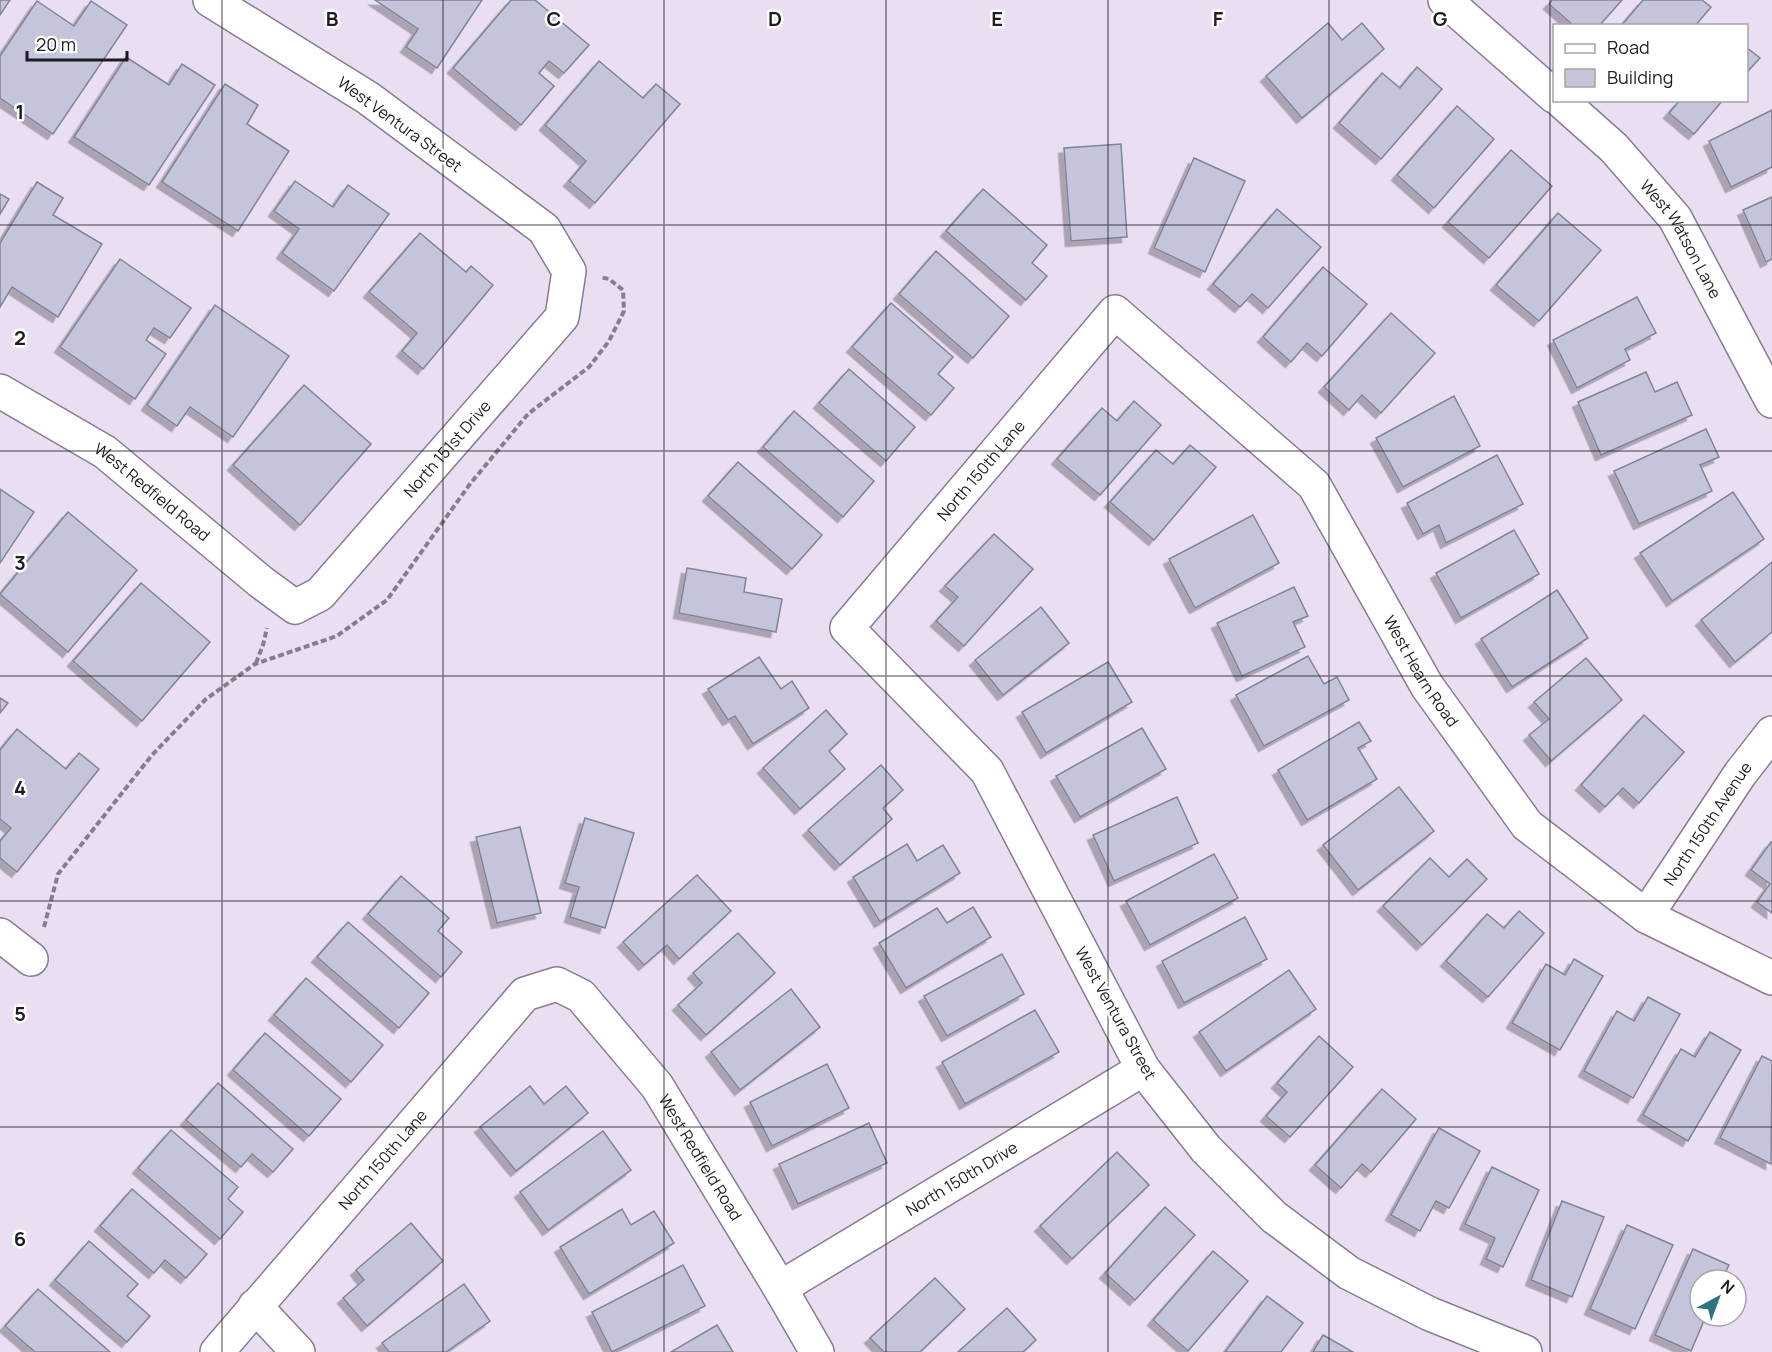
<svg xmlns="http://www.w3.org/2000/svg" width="1772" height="1352" font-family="Manrope,sans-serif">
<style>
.building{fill:#c4c5da;stroke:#838397;stroke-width:1.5;filter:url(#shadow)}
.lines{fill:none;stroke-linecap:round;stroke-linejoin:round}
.minor-casing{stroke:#877d90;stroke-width:36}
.path{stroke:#857e8c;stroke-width:4;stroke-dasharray:6 3;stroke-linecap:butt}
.minor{stroke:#fff;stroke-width:33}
.grid{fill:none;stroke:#1e1b22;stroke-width:1.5;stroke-opacity:0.55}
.labels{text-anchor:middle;stroke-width:5;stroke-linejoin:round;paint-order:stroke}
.street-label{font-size:16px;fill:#1e1b22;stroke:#fff}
.grid-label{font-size:20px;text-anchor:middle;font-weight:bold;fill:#1e1b22;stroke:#fff;stroke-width:5;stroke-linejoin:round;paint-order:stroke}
</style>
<defs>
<filter id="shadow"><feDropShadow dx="-5.5" dy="5.5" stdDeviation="0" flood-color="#0004"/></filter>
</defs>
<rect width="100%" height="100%" fill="#e9def2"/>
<g class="building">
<polygon points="0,0 10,0 0,15"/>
<polygon points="375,0 482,0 437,68 406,47 418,29"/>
<polygon points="511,0 535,0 589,45 564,73 549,61 539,73 554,86 521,125 453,68"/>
<polygon points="1552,0 1622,0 1599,26 1574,26 1549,4"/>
<polygon points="1643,0 1702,0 1711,7 1695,26 1621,26"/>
<polygon points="37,1 74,26 91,1 127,25 53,134 0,98 0,56"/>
<polygon points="1328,23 1342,40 1362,23 1384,49 1302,118 1266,76"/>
<polygon points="1746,47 1760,58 1746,73"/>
<polygon points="126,57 169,85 182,64 215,85 149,185 74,137"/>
<polygon points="599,61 643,98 656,84 680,104 595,203 569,181 586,161 545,125"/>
<polygon points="1417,67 1442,89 1381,159 1339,123 1382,73 1400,88"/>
<polygon points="225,84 258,105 247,124 289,151 238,231 162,182"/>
<polygon points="1680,100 1723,100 1694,134 1669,113"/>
<polygon points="1457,106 1494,139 1434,208 1397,175"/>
<polygon points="1772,110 1772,167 1731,187 1709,141"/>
<polygon points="1121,144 1127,237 1071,241 1064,148"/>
<polygon points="1511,150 1552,186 1489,258 1448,222"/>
<polygon points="1194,158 1245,181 1205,272 1154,248"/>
<polygon points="295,181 333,207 348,185 389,214 334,291 282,253 299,229 274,211"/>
<polygon points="37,182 63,198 53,215 102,244 58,317 12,287 0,307 0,243"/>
<polygon points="983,189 1047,245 1032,263 1047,276 1026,300 946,231"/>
<polygon points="0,194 9,199 0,214"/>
<polygon points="1772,197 1772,259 1766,262 1743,210"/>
<polygon points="1277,209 1321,247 1268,308 1252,294 1240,307 1213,284"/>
<polygon points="1558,213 1601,250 1539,321 1496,285"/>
<polygon points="420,233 466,272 471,266 493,285 423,369 402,351 417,333 369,292"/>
<polygon points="936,251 1009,316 973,358 899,294"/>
<polygon points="120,259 191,308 170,338 154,328 146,340 166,354 135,399 60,347"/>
<polygon points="1323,267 1367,304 1322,356 1307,343 1291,362 1263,337"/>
<polygon points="1637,297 1656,333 1625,349 1630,360 1577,388 1553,340"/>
<polygon points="891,303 953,357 938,374 954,388 931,415 852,347"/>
<polygon points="215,305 289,356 233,437 190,407 177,426 147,405"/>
<polygon points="1391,313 1435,353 1381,413 1362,395 1349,410 1324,387"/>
<polygon points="849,369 915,427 886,461 819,403"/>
<polygon points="1646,372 1655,392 1677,382 1692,415 1601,455 1578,402"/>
<polygon points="304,385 371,444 300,525 233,465"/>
<polygon points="1454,396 1480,446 1403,487 1376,438"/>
<polygon points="1134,401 1161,425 1100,495 1057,459 1102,408 1117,421"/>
<polygon points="794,411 874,481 843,517 763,447"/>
<polygon points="1706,429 1719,457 1700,465 1712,491 1639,524 1614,471"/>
<polygon points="1190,445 1216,467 1154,540 1110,502 1156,450 1173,464"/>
<polygon points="1497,455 1523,504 1446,543 1439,525 1423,534 1407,503"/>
<polygon points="738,462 822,535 792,569 708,496"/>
<polygon points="0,489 34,512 0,563"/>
<polygon points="1733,492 1764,539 1672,601 1640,553"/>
<polygon points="68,512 137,570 68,652 0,594"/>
<polygon points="1253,515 1279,563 1195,608 1169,559"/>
<polygon points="1514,530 1539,574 1461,618 1436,573"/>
<polygon points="994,534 1033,569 964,646 936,621 958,597 945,586"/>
<polygon points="1772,562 1772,632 1735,662 1701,620"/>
<polygon points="687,568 746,578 744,592 782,599 776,632 679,613"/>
<polygon points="141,583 210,642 142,721 73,661"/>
<polygon points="1294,587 1308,616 1293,622 1305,647 1242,676 1217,623"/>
<polygon points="1557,590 1588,638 1512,687 1481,639"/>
<polygon points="1041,607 1069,643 1003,695 975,660"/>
<polygon points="1308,656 1324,684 1337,677 1349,700 1264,746 1236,695"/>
<polygon points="759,657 781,689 792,681 809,708 753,744 735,716 728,720 708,689"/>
<polygon points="1586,658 1622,700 1551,761 1529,735 1549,719 1534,702"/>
<polygon points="1108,662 1132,702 1046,753 1022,712"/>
<polygon points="0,698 8,703 0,713"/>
<polygon points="826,710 847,734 829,751 845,769 800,809 763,768"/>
<polygon points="1644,715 1684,752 1639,803 1623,788 1605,807 1581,785"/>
<polygon points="1359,722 1371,741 1358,748 1377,779 1307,820 1278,770"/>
<polygon points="1142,728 1166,769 1080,817 1056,776"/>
<polygon points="17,729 66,769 79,753 99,769 17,872 0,858 0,841 11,828 0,819 0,750"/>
<polygon points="881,765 903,790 883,808 892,819 840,865 808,830"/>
<polygon points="1399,787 1434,831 1358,890 1323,845"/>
<polygon points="1177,797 1198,843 1114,881 1093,835"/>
<polygon points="585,818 634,833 605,928 570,917 579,887 565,883"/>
<polygon points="520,827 541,913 497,923 476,837"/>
<polygon points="1771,842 1772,842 1772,913 1757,902 1770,884 1751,870"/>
<polygon points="907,844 917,861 943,845 960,873 880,922 853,877"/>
<polygon points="1214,854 1238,898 1150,945 1126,901"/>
<polygon points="1430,858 1449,877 1467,859 1487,879 1422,945 1383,906"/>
<polygon points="697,875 731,911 679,959 667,945 644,965 623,942"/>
<polygon points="401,876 449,918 438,931 462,952 441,977 368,914"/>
<polygon points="973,907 991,937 906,988 879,943 937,908 947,923"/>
<polygon points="1519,911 1544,933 1488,997 1446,961 1487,914 1504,928"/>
<polygon points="1245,917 1267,959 1184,1003 1162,961"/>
<polygon points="348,922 429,993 399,1028 317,957"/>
<polygon points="738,933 775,973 706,1035 678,1005 702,983 693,973"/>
<polygon points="1002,954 1024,994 947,1036 924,996"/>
<polygon points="1574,959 1603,976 1560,1050 1512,1023 1546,964 1565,975"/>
<polygon points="1289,970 1316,1009 1226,1071 1199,1032"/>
<polygon points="306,978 383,1045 351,1082 274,1015"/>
<polygon points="791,989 820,1027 740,1090 711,1052"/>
<polygon points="1648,997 1680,1014 1633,1098 1584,1071 1617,1011 1634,1021"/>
<polygon points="1035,1010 1059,1052 965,1104 942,1062"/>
<polygon points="1710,1032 1741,1050 1688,1141 1643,1115 1681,1049 1695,1057"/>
<polygon points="265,1033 341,1099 309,1136 233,1070"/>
<polygon points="1319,1036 1353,1067 1290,1137 1266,1116 1287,1092 1277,1083"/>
<polygon points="1762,1056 1772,1061 1771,1164 1720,1138"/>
<polygon points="827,1064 849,1108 772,1146 750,1102"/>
<polygon points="218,1083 293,1149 273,1172 252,1154 241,1167 186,1120"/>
<polygon points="530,1086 544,1104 566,1086 588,1113 516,1171 480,1127"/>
<polygon points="1382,1089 1416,1119 1371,1172 1362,1164 1341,1188 1315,1165"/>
<polygon points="869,1123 887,1163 798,1204 779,1164"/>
<polygon points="1439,1128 1480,1151 1449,1208 1436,1201 1420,1231 1391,1215"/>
<polygon points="171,1130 238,1187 228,1199 243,1212 220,1239 138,1168"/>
<polygon points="603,1131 631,1170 548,1230 520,1192"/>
<polygon points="1117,1152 1149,1185 1072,1259 1040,1226"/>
<polygon points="1492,1167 1539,1190 1503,1267 1486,1259 1495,1238 1465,1224"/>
<polygon points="132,1189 207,1254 186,1278 165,1260 154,1273 100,1226"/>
<polygon points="1562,1201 1604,1217 1572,1297 1531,1280"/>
<polygon points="1165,1207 1195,1235 1135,1300 1105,1273"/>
<polygon points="622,1209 631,1225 654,1211 674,1243 589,1294 560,1247"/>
<polygon points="411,1223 443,1261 367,1326 343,1298 364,1280 356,1270"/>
<polygon points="1627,1225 1673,1245 1635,1329 1590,1309"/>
<polygon points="89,1241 138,1284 127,1296 150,1316 127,1342 55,1280"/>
<polygon points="1693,1249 1729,1265 1722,1280 1700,1280 1700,1316 1706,1316 1691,1351 1655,1335"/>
<polygon points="1213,1251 1248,1281 1188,1351 1153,1320"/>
<polygon points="683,1265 705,1306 612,1352 592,1312"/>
<polygon points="935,1278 965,1309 920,1352 884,1352 870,1338"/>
<polygon points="464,1284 490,1321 446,1352 389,1352 382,1343"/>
<polygon points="38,1289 110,1352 35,1352 5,1326"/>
<polygon points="1267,1296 1303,1323 1281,1352 1225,1352"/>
<polygon points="1007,1308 1036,1340 1023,1352 958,1352"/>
<polygon points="717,1325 733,1352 671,1352"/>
<polygon points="1323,1335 1353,1352 1313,1352"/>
</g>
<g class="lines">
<g class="minor-casing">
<g id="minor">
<polyline points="1445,0 1554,96"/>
<path id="s1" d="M1560 100 1614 148 1675 218 1772 401"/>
<path id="s2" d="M0 391 105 452 261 582 295 607 320 594 562 317 569 271 544 229 368 98 210 0"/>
<path id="s3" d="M1646 916 1740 774 1772 733"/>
<polyline points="0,935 31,959"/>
<path id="s4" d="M780 1288 1143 1069"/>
<polyline points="255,1306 298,1352"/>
<path id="s5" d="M217 1352 525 994 557 984 581 996 657 1086 780 1288 817 1352"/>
<path id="s6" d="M1525 1352 1430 1314 1349 1273 1274 1217 1206 1149 1143 1069 987 771 847 628 1115 312 1314 485 1427 686 1527 825 1646 916 1772 978"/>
</g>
</g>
<g class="path">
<polyline points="256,663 263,645 267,628"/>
<polyline points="44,927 58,874 152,755 206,699 255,664 337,636 387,600 470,484 528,414 589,367 609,341 624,311 623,290 609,279 600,277"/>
</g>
<use href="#minor" class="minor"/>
</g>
<path class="grid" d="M222 0V1352M443 0V1352M664 0V1352M886 0V1352M1108 0V1352M1329 0V1352M1550 0V1352M0 225H1772M0 451H1772M0 676H1772M0 901H1772M0 1127H1772"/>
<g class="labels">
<g class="street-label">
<text transform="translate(400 124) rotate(36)" y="6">West Ventura Street</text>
<text dy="6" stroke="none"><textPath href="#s1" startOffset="186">West Watson Lane</textPath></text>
<text dy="6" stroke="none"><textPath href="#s2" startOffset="588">North 151st Drive</textPath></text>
<text dy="6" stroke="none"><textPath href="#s6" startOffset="1228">North 150th Lane</textPath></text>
<text dy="6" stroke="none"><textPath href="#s2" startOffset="183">West Redfield Road</textPath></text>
<text dy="6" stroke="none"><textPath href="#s6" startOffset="1914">West Hearn Road</textPath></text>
<text dy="6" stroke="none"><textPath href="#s3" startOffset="111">North 150th Avenue</textPath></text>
<text transform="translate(1116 1013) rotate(61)" y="6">West Ventura Street</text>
<text dy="6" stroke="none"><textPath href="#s5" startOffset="734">West Redfield Road</textPath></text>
<text dy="6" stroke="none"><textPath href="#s5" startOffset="254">North 150th Lane</textPath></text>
<text dy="6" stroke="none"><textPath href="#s4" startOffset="212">North 150th Drive</textPath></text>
</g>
</g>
<g class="grid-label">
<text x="332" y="26">B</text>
<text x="554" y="26">C</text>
<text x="775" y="26">D</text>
<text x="997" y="26">E</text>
<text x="1218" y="26">F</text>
<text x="1440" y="26">G</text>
<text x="20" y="119">1</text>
<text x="20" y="345">2</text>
<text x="20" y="570">3</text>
<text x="20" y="795">4</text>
<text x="20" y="1021">5</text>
<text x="20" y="1246">6</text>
</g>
<rect x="1553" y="24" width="195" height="78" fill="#ffffff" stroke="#a5a4a7" stroke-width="1.5"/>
<rect x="1565" y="44" width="30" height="9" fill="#ffffff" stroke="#a5a4a7" stroke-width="1.5"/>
<text x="1607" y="54" font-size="18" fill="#1e1b22">Road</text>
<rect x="1565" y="69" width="30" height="18" fill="#c4c5da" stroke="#a5a4a7" stroke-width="1.5"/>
<text x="1607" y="84" font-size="18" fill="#1e1b22">Building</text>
<g transform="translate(1718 1298) rotate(41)"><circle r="28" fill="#ffffff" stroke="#a5a4a7" stroke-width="1.5"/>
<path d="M0-4.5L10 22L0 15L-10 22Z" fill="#2c747d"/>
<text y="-9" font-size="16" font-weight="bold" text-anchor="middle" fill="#1e1b22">N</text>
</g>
<path d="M27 51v9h100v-9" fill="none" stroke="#1e1b22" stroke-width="3"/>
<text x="36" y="51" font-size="18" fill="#1e1b22" stroke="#ffffff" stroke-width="4.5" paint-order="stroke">20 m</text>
</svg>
